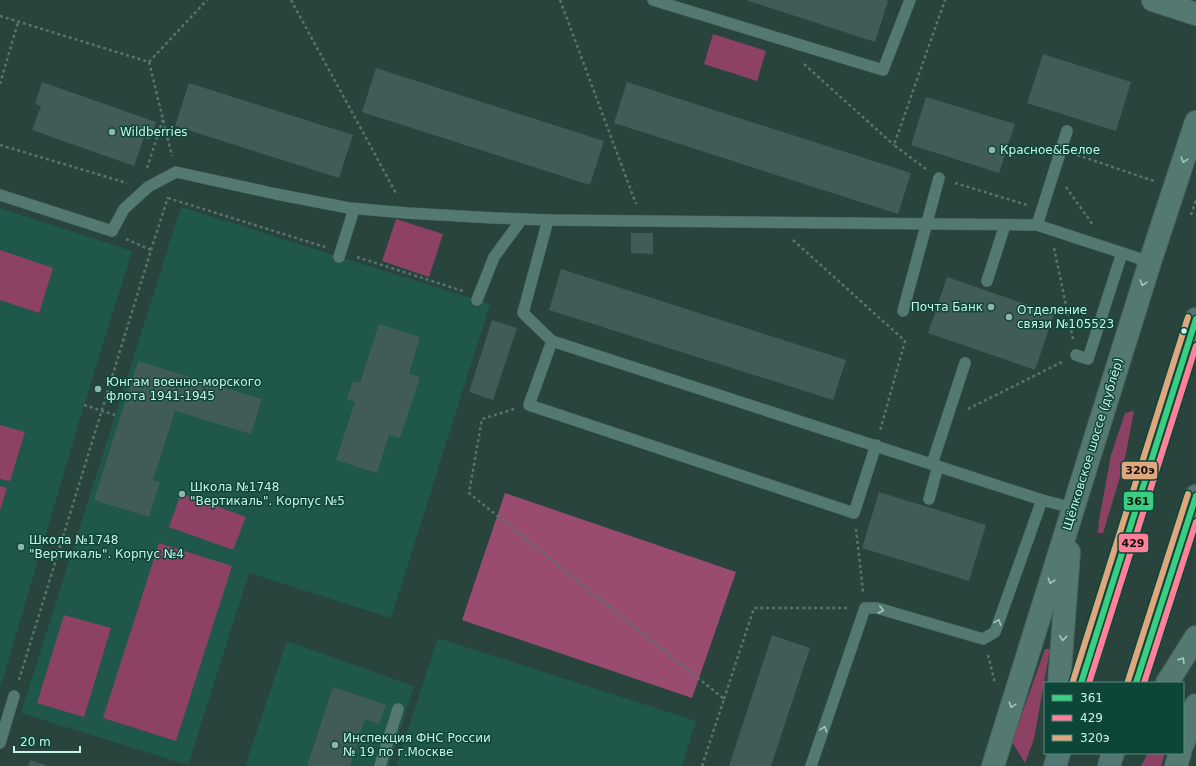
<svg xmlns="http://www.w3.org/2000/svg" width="1196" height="766" font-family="'DejaVu Sans',sans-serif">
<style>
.built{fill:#1f574a}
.green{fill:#8d4265}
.forest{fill:#9a4c70}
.building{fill:#415b56}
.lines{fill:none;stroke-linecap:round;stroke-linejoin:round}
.lane-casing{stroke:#4a635c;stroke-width:12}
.secondary-casing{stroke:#4a635c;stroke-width:24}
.primary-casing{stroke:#4a635c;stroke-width:24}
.path{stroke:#57746d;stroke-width:2.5;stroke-dasharray:3 3;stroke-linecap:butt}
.lane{stroke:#537970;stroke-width:11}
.secondary{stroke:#537970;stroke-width:22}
.primary{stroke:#517673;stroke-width:22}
.bus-1-casing{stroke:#0e4539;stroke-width:9}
.bus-2-casing{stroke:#0e4539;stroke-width:9}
.bus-3-casing{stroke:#0e4539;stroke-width:9}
.bus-1{stroke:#3ace82;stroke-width:6}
.bus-2{stroke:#ff8098;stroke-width:6}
.bus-3{stroke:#dfa77e;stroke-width:6}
.oneway{stroke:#9ec9bd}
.poi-dot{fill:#8fb6ab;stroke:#0e4539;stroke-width:1.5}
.bus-dot{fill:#c7f4e6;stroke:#0e4539;stroke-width:1.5}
.labels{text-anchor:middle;stroke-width:3;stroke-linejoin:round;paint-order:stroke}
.poi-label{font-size:12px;fill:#c7f4e6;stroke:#0e4539;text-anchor:start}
.street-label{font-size:12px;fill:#c7f4e6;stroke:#0e4539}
.line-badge{stroke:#0e4539;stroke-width:1.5}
.pale-badge-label{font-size:11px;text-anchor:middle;font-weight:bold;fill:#111}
</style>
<rect width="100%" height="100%" fill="#28443d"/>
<g class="built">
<polygon points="181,207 490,304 391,618 249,573 188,765 21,713"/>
<polygon points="0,208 132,251 84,405 0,689"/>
<polygon points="438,638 696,721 682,766 396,766"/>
<polygon points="287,641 414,686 389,766 245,766"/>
</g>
<g class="green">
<polygon points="713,34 766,51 757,81 704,64"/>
<polygon points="396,219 443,234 429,277 382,261"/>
<polygon points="0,250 53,268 39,313 0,300"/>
<polygon points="1134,411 1126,453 1120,477 1103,533 1098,533 1099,520 1111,455 1125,413"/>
<polygon points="0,425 25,432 10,481 0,479"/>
<polygon points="0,486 7,488 0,510"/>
<polygon points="181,493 246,517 233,550 169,527"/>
<polygon points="159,543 232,566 176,741 103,718"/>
<polygon points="64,615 111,628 84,717 37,703"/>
<polygon points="1045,649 1050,649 1034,739 1025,763 1012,742"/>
<polygon points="1148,753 1165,753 1161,766 1141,766"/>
</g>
<polygon class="forest" points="505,493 736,572 692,698 462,620"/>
<g class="building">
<polygon points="746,0 885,0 888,1 875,42"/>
<polygon points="1043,54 1131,82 1116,131 1027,103"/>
<polygon points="376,68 604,141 590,185 362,112"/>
<polygon points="42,82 156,122 150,140 144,138 134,166 32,130 41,106 35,104"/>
<polygon points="627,82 911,173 898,214 614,123"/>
<polygon points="189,83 353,135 339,178 175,126"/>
<polygon points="926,97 1015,124 999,173 911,145"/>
<polygon points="631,233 653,233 653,254 631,253"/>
<polygon points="561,269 846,360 833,400 549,310"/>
<polygon points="947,277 1054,314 1035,370 928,333"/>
<polygon points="492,320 517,328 493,400 469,392"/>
<polygon points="379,324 420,337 409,374 420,377 400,438 389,435 377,473 336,460 355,402 347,399 353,381 360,383"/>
<polygon points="138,361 262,399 251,434 175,411 153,480 160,482 149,517 94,500"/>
<polygon points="879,492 986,525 969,581 862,548"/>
<polygon points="772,635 810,648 771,766 729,766"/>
<polygon points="333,687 386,705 379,724 365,719 350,766 307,766"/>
<polygon points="30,760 49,766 28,766"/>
</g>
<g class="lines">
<g class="lane-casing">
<g id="lane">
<polyline points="653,0 883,70 910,0"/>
<polyline points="0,195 112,231 124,209 148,187 176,172 276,194 349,208 407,213 494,218 548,220 1037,225 1150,262"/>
<polyline points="548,220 523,313 552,341 1042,500 1073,508"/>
<polyline points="1037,225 1067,131"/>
<polyline points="339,257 354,209"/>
<polyline points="987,281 1005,225"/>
<polyline points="477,300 494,257 522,219"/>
<polyline points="903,311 939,178"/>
<polyline points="552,341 529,405 854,513 876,445"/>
<polyline points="1076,355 1088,359 1122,253"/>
<polyline points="932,464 965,363"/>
<polyline points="929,499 938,466"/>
<polyline points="0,743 14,696"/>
<polyline points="380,766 398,709"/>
<polyline points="811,766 865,608 877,608 983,639 995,632 1042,500"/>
</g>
</g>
<g class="secondary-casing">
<g id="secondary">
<polyline points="1153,0 1196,14"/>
<polyline points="1059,683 1069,552"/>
<polyline points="1167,683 1196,637"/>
<polyline points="1183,744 1196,705"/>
<polyline points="993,766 1150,262 1196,122"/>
<polyline points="1176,766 1180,753"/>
</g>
</g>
<g class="primary-casing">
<g id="primary">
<polyline points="1081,683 1196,319"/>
<polyline points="1136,683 1196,496"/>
<polyline points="1055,766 1059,753"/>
<polyline points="1109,766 1113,753"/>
</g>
</g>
<g class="path">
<polyline points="291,0 397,195"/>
<polyline points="560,0 636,204"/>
<polyline points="0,16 149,62 207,0"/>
<polyline points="149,62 172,156"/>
<polyline points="804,64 894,145"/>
<polyline points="0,84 18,22"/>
<polyline points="0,145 127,183"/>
<polyline points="1077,155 1154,181"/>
<polyline points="147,168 163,119"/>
<polyline points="926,169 894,145 945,0"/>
<polyline points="955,183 1027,205"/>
<polyline points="1066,187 1093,225"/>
<polyline points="168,198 325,247"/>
<polyline points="1191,215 1196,200"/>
<polyline points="793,240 905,341 880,431"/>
<polyline points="1054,248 1073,339"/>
<polyline points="151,250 168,197"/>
<polyline points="357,257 463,291"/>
<polyline points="84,405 115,415"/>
<polyline points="514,409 482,419 469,493 724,699 702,766"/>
<polyline points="968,409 1062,362"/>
<polyline points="856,529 863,592"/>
<polyline points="988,655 995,683"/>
<polyline points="19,680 151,250 126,239"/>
<polyline points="724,699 754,608 848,608"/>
</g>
<use href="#lane" class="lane"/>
<use href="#secondary" class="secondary"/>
<use href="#primary" class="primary"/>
<g class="bus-1-casing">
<g id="bus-1">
<polyline points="1081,683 1196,319"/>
<polyline points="1136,683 1196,496"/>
</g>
</g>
<g class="bus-2-casing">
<g id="bus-2">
<polyline points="1089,683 1196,346"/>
<polyline points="1144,683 1196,522"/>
</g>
</g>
<g class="bus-3-casing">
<g id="bus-3">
<polyline points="1073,681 1188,317"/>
<polyline points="1128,681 1188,494"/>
</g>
</g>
<use href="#bus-1" class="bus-1"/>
<use href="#bus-2" class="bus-2"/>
<use href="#bus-3" class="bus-3"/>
</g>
<defs><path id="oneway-chevron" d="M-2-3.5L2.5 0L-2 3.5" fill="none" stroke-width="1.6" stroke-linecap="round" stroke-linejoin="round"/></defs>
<g class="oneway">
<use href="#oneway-chevron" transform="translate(1184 160) rotate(108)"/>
<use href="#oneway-chevron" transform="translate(1143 283) rotate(107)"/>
<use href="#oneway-chevron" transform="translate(1051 581) rotate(107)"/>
<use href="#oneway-chevron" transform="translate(881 610) rotate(13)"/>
<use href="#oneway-chevron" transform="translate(998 622) rotate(-70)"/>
<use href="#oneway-chevron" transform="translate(1063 638) rotate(94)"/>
<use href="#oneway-chevron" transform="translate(1182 660) rotate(-58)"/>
<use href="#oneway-chevron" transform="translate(1012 705) rotate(107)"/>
<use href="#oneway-chevron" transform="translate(824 729) rotate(-71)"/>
</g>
<g class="poi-dot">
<circle cx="112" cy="132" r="4"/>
<circle cx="992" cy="150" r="4"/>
<circle cx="991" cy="307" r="4"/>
<circle cx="1009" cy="317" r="4"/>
<circle cx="98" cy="389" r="4"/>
<circle cx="182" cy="494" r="4"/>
<circle cx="21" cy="547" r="4"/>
<circle cx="335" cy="745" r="4"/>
</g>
<circle class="bus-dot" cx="1184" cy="331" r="3.5"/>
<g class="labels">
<g class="poi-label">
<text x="120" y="136">Wildberries</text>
<text x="1000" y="154">Красное&amp;Белое</text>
<text x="983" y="311" text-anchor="end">Почта Банк</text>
<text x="1017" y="314">Отделение<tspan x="1017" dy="14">связи №105523</tspan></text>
<text x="106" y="386">Юнгам военно-морского<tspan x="106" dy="14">флота 1941-1945</tspan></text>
<text x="190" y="491">Школа №1748<tspan x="190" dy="14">"Вертикаль". Корпус №5</tspan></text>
<text x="29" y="544">Школа №1748<tspan x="29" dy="14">"Вертикаль". Корпус №4</tspan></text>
<text x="343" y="742">Инспекция ФНС России<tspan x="343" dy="14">№ 19 по г.Москве</tspan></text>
</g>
<g class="street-label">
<text transform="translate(1093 444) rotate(-73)" y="4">Щёлковское шоссе (дублёр)</text>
</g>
</g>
<g class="line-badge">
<rect x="1121" y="461" width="37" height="19" rx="4" fill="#dfa77e"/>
<rect x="1123" y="491" width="31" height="20" rx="4" fill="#3ace82"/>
<rect x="1118" y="533" width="31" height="20" rx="4" fill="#ff8098"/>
</g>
<g class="pale-badge-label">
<text x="1140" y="474">320э</text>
<text x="1138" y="505">361</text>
<text x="1133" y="547">429</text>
</g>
<rect x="1044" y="682" width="140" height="72" fill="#0e4539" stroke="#588b7e"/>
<rect x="1052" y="695" width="20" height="6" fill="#3ace82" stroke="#588b7e"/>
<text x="1080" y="702" font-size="12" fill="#c7f4e6">361</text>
<rect x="1052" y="715" width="20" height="6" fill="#ff8098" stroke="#588b7e"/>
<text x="1080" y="722" font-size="12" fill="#c7f4e6">429</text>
<rect x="1052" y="735" width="20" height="6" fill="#dfa77e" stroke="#588b7e"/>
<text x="1080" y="742" font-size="12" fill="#c7f4e6">320э</text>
<path d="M14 746v6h66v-6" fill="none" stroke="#c7f4e6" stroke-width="2"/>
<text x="20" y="746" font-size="12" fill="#c7f4e6" stroke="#0e4539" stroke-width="3" paint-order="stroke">20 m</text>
</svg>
